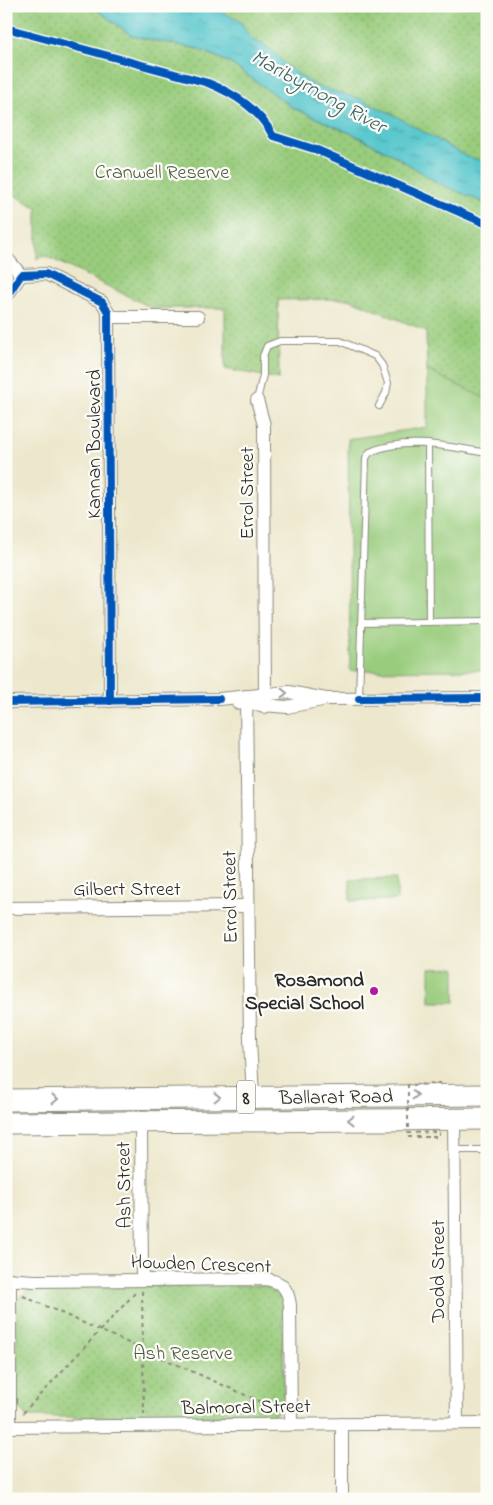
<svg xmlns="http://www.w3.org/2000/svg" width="493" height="1505" font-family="'Indie Flower',sans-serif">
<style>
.grass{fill:#99cc7d;stroke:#627c54}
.park{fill:url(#park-dots);stroke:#627c54}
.water{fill:url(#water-ripples);stroke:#427a7c}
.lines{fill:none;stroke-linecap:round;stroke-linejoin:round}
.service-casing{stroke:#8c8a7c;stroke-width:8}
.minor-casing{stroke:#8c8a7c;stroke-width:14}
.trunk-casing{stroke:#8c8a7c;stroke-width:23}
.path{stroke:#8c8a7c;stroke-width:2;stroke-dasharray:4 4;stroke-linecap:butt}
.service{stroke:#fff;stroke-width:6}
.minor{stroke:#fff;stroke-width:12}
.trunk{stroke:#fff;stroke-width:21}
.path-bridge{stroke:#8c8a7c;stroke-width:2;stroke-dasharray:4 4;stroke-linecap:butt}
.cycleway-casing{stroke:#fdfcf7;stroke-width:11}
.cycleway{stroke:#0057b8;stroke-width:8}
.oneway{stroke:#a0a0a0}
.poi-dot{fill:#b5179e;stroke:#fdfcf7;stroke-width:2}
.labels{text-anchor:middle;stroke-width:4.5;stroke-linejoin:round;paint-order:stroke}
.shield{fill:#fdfcf7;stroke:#6a6a68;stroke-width:1}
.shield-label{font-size:19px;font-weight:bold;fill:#2b2b2b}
.park-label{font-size:20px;fill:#4c5b44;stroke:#fdfcf7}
.street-label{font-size:20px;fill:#2b2b2b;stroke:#fdfcf7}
.poi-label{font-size:20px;font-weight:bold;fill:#2b2b2b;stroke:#fdfcf7;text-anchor:end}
.water-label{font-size:21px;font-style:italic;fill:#3b6264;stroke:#fdfcf7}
</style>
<defs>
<pattern id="park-dots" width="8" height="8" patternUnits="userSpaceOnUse" patternTransform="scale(1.25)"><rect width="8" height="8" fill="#99cc7d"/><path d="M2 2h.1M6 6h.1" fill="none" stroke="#84af6c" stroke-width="1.8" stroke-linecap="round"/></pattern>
<pattern id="water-ripples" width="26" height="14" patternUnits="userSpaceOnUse" patternTransform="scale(1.25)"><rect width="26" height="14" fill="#5ac8ce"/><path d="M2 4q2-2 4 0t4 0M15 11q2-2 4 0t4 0" fill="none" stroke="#4ba3a7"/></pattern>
</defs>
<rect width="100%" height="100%" fill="#fdfcf7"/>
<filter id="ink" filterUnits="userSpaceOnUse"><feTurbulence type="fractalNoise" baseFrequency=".02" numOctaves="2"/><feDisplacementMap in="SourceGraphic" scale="10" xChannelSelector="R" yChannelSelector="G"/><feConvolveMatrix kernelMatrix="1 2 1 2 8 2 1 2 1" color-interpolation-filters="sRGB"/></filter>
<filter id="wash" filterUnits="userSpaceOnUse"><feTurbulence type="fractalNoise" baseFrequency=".0096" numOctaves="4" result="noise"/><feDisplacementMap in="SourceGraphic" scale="20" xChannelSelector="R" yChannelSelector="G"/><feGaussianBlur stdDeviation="1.12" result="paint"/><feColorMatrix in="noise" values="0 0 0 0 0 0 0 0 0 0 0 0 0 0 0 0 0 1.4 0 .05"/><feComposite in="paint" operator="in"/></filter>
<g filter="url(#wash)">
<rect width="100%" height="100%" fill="#ede8cd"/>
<g class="grass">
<polygon points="427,370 487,399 487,670 350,671 348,439 427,427"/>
<polygon points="397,878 397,900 350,901 350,879"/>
<polygon points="455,967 455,1002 430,1002 430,968"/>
</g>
<g class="park">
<polygon points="6,6 82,6 95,8 132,36 199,49 230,63 293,108 359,137 397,157 438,183 487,204 487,399 427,370 426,331 349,299 278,300 279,379 225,369 225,308 152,308 46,256 37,259 37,208 6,190"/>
<polygon points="152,6 487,6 487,176"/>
<path d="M267 1285C277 1289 281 1291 282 1302L284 1404 273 1417H26L18 1406 16 1300 31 1288Z"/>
</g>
<polygon class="water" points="82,6 212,6 241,22 250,38 270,49 287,66 313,85 361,99 394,115 464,155 487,163 487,204 438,183 397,157 359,137 293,108 230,63 199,49 132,36 95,8"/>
</g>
<g filter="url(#ink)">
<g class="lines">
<g class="service-casing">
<g id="service">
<polyline points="257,400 263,375 263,356 267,346 280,341 340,341 375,356 382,365 388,383 386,393 379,406"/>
<polyline points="428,444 429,622"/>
<polyline points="361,623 487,621"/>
<path d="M359 699 366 458 370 452C406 436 450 447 487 453"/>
<polyline points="455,1150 487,1150"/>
</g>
</g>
<g class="minor-casing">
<g id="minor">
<polyline points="6,257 21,275"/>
<polyline points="6,297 21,275 46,274 102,302 108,312 110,701"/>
<polyline points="108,317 198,317"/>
<polyline points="257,400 264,425 265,707"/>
<polyline points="246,696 250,1040 253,1097"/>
<polyline points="6,702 219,699 289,692 326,699 487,698"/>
<polyline points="238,703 287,707 322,700"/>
<polyline points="6,908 248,906"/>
<polyline points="454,1119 457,1423"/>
<polyline points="141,1121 142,1279"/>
<path d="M6 1279 34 1281 264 1279C280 1281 288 1287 290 1305L291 1424"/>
<polyline points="10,1279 10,1427"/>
<polyline points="342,1424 342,1499"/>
<polyline points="6,1427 487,1423"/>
</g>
</g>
<g class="trunk-casing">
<g id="trunk">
<polyline points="6,1100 487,1095"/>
<polyline points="6,1123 487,1119"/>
</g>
</g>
<g class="path">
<polyline points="142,1291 144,1414"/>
<polyline points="23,1296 279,1410"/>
<polyline points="23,1413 136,1292"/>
</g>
<use href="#service" class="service"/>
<use href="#minor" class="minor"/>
<use href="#trunk" class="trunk"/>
<polyline class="path-bridge" points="408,1137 439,1137 439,1132 408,1133 408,1085 439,1084 439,1080"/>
<g class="cycleway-casing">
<g id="cycleway">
<path d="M6 28 208 83C235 94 259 109 273 136L317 150 487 224"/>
<polyline points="6,297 21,275 46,274 102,302 108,312 110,701"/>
<polyline points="359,699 487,698"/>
<polyline points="6,702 219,699"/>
</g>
</g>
<use href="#cycleway" class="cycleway"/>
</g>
<defs><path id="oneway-chevron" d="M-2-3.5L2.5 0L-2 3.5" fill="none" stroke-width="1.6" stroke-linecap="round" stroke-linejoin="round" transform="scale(1.25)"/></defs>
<g class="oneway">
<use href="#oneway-chevron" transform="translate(284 693)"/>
<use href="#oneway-chevron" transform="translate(415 1095) rotate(-1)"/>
<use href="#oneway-chevron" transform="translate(217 1097) rotate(-1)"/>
<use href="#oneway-chevron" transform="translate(55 1099) rotate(-1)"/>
<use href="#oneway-chevron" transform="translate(351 1120) rotate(179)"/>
</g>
</g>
<circle class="poi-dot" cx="374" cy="991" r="5"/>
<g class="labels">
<rect class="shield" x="237" y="1080.5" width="18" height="33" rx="4"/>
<g class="shield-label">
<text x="246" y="1104">8</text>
</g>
<g class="park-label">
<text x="162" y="178">Cranwell Reserve</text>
<text x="183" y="1359">Ash Reserve</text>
</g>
<g class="street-label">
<text transform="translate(93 444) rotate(-90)" y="7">Kannan Boulevard</text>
<text transform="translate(246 493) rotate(-90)" y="7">Errol Street</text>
<text x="127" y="895">Gilbert Street</text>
<text transform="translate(229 897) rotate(-91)" y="7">Errol Street</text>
<text transform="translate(336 1096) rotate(-1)" y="7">Ballarat Road</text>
<text transform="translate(123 1185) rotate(-91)" y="7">Ash Street</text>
<text transform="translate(201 1263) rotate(2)" y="7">Howden Crescent</text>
<text transform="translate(437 1271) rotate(-90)" y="7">Dodd Street</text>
<text transform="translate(246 1406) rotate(-1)" y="7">Balmoral Street</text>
</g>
<g class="poi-label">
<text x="364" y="986">Rosamond<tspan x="364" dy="23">Special School</tspan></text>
</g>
<g class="water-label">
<text transform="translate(319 91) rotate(29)" y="7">Maribyrnong River</text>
</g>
</g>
<rect width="493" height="1505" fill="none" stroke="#fdfcf7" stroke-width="25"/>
</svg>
